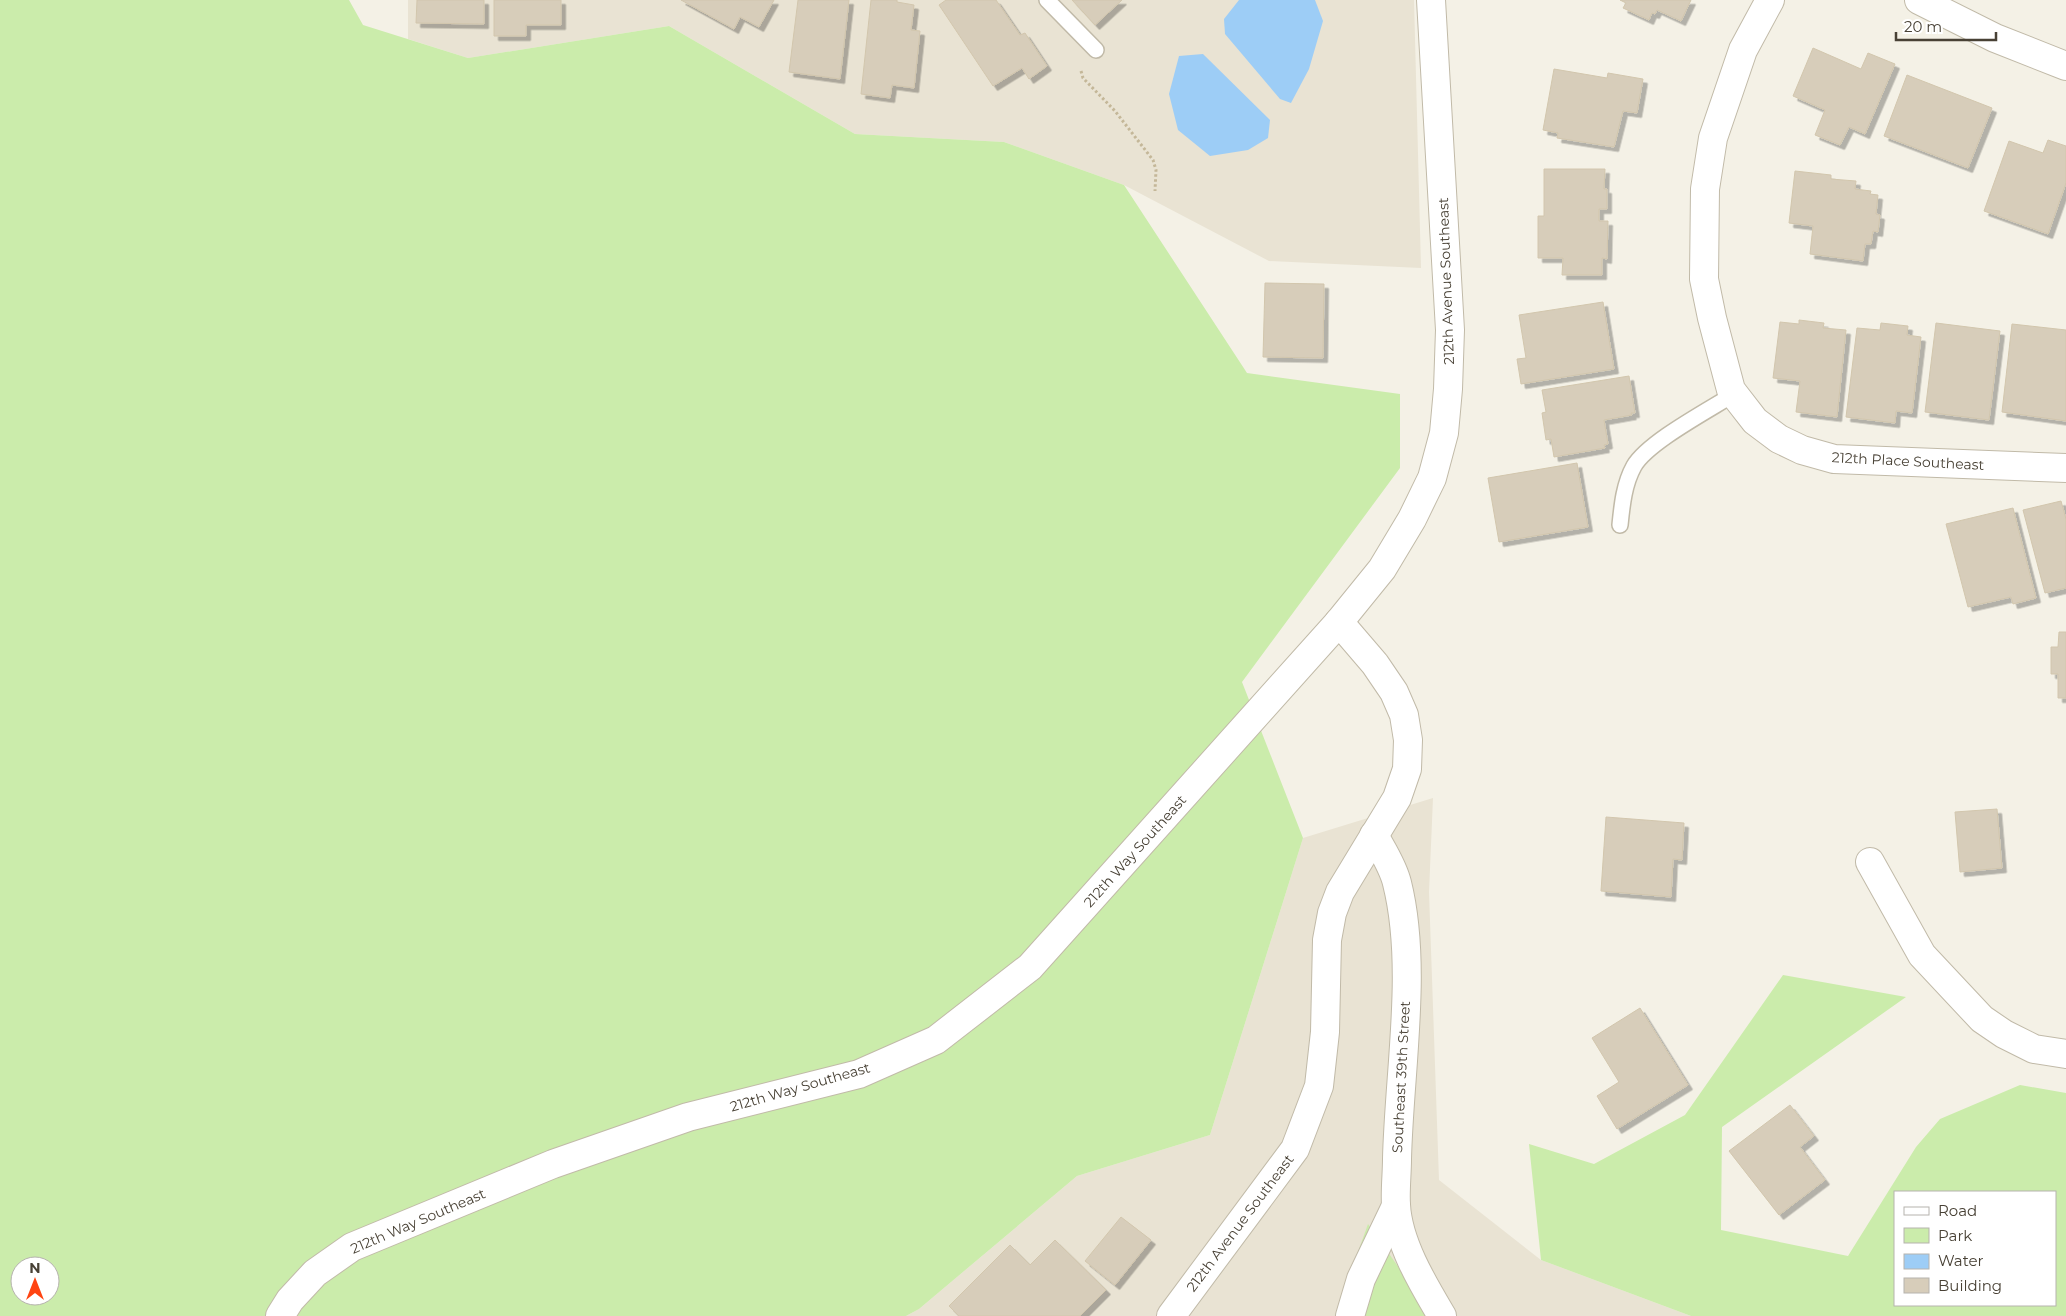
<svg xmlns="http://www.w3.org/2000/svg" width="2066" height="1316" font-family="Montserrat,sans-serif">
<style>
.residential{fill:#e9e3d3}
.green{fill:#cbecab;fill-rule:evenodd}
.water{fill:#9dcdf6}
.building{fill:#d7cdba;stroke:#d2c6ad;filter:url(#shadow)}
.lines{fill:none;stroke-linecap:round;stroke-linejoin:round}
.service-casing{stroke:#c1baa8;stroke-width:18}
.minor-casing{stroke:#c1baa8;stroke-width:30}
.tertiary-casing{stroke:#c1baa8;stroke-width:30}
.path{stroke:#c4b798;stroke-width:3;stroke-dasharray:2.5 2.5;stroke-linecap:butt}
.service{stroke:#fff;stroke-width:15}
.minor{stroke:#fff;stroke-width:28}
.tertiary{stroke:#fff;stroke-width:28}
.labels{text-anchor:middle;stroke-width:4.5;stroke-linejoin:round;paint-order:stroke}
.street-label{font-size:14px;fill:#484135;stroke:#fff}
</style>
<defs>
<filter id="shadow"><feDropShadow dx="4.5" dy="4.5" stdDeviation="0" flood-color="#0004"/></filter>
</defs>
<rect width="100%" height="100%" fill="#f4f1e6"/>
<g class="residential">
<polygon points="408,0 1414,0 1421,268 1269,261 1124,185 1004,142 855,134 669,26 468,58 408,39"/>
<polygon points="1433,798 1429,892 1439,1180 1541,1260 1691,1316 906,1316 919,1309 1077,1176 1210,1135 1303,838"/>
</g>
<g class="green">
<path d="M0 0H349L363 25 468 58 669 26 855 134 1004 142 1124 185 1247 373 1400 394V468L1242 682 1303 838 1210 1135 1077 1176 919 1309 906 1316H0ZM20 1266H50V1296H20Z"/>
<path d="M1783 975 1906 997 1722 1127 1721 1230 1848 1256 1916 1147 1940 1119 2020 1085 2066 1093V1316H1691L1541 1260 1529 1144 1594 1164 1685 1115ZM2055 1192V1305H1895V1192Z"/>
<polygon points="1368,1224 1433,1316 1335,1316"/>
</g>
<g class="water">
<polygon points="1239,0 1315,0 1323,21 1309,69 1291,103 1280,99 1225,34 1224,19"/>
<polygon points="1203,54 1270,120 1268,138 1248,150 1210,156 1178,130 1169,94 1179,56"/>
</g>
<g class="building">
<polygon points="417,0 484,0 484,24 416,23"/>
<polygon points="494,0 561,0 561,25 526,25 526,36 494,36"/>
<polygon points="681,0 774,0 759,27 740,17 734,29"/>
<polygon points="798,0 849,0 840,79 789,72"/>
<polygon points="871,0 897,0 897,2 914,5 911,30 920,31 914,88 892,85 890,98 861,94"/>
<polygon points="946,0 996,0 1020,35 1025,33 1047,66 1029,79 1022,68 993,86 939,5"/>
<polygon points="1072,0 1122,0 1095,25"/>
<polygon points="1620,0 1691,0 1681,21 1657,10 1655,14 1652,13 1649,20 1623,8 1626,3"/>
<polygon points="1813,48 1861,69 1868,53 1895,64 1865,134 1849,127 1840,145 1815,135 1825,110 1793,96"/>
<polygon points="1554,69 1607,78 1608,73 1643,79 1637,113 1623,111 1614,147 1557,138 1558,133 1543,130"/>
<polygon points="1907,75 1992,108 1968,168 1884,136"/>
<polygon points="2048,140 2066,146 2066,183 2048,234 1984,211 2009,141 2043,153"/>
<polygon points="1544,169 1605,169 1604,189 1607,189 1607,209 1599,209 1599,221 1608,221 1607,259 1602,258 1602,275 1562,275 1563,258 1538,258 1538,216 1544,216"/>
<polygon points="1795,171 1831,175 1831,179 1856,181 1855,189 1871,191 1870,194 1878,195 1876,214 1880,215 1878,232 1873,231 1871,244 1865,244 1863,261 1810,254 1813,226 1789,223"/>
<polygon points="1265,283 1324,284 1323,358 1263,357"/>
<polygon points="1603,302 1614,369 1521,384 1517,359 1526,358 1519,315"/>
<polygon points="1799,320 1824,323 1823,328 1846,330 1837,417 1796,412 1800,381 1773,378 1780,322 1799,324"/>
<polygon points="1881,323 1908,326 1907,335 1921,337 1912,413 1896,411 1895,423 1846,417 1857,328 1880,330"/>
<polygon points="1936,323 2000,331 1989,420 1925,412"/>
<polygon points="2012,324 2066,330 2066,421 2002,412"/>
<polygon points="1629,376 1635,413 1631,413 1632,415 1604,420 1608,444 1604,445 1605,448 1554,457 1551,439 1546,440 1542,413 1546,412 1542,390"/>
<polygon points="1577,463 1588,527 1499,542 1488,478"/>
<polygon points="2061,501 2066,519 2066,588 2045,593 2023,510"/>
<polygon points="2013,508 2036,598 2013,604 2011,597 1968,607 1946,524"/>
<polygon points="2059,632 2066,632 2066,698 2058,698 2058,674 2051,674 2051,647 2058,647"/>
<polygon points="1997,809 2002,868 1960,872 1955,812"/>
<polygon points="1606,817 1684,823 1682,860 1673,859 1671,897 1601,891"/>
<polygon points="1640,1008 1688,1085 1617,1129 1597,1096 1619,1082 1592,1038"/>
<polygon points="1790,1105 1814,1136 1800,1147 1825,1180 1779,1215 1729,1151"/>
<polygon points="1121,1217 1151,1240 1115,1285 1085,1261"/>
<polygon points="1055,1240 1106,1290 1080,1316 959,1316 949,1306 1010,1245 1030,1265"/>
</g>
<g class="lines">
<g class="service-casing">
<g id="service">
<polyline points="1047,0 1096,50"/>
<path d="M1620 525C1622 505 1624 484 1634 466 1648 442 1709 410 1734 394"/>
</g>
</g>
<g class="minor-casing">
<g id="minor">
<polyline points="1770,0 1743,50 1713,138 1705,189 1704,279 1712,318 1731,390 1734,394 1755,421 1779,439 1802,450 1834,459 2066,468"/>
<polyline points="1919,0 1995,38 2066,66"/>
<path d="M1374 835C1382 850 1393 866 1397 883 1418 967 1399 1072 1397 1159 1397 1174 1395 1190 1396 1205 1398 1243 1423 1284 1442 1316"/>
<polyline points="1870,862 1922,955 1982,1019 2004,1034 2034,1049 2066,1054"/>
<polyline points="1171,1316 1295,1149 1319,1086 1325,1032 1327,940 1332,913 1340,892 1397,798 1407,769 1408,740 1404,715 1394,692 1375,664 1339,622"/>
<polyline points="1350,1316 1361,1279 1396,1206"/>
</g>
</g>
<g class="tertiary-casing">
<polyline id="tertiary" points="280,1316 290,1300 315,1273 352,1247 553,1164 688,1117 859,1074 936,1040 1030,967 1339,622 1382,569 1412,519 1432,478 1444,433 1448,389 1450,330 1431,0"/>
</g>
<polyline class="path" points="1081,71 1083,78 1115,111 1153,160 1156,170 1155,191"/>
<use href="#service" class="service"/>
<use href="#minor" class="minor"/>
<use href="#tertiary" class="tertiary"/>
</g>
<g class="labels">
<g class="street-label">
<text transform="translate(1446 281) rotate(-92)" y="5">212th Avenue Southeast</text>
<text transform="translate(1908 461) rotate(3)" y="5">212th Place Southeast</text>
<text transform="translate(1135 851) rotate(-48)" y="5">212th Way Southeast</text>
<text transform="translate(1401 1077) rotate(-87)" y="5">Southeast 39th Street</text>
<text transform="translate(800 1087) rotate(-16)" y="5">212th Way Southeast</text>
<text transform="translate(418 1221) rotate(-23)" y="5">212th Way Southeast</text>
<text transform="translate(1240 1223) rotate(-53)" y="5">212th Avenue Southeast</text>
</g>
</g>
<rect x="1894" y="1191" width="162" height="115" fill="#ffffff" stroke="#b6b3ae"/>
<rect x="1904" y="1207" width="25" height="8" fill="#ffffff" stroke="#b6b3ae"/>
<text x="1938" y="1216" font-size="15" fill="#484135">Road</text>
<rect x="1904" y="1228" width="25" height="15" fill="#cbecab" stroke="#b6b3ae"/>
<text x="1938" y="1241" font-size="15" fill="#484135">Park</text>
<rect x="1904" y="1254" width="25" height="15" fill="#9dcdf6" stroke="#b6b3ae"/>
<text x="1938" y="1266" font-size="15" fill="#484135">Water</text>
<rect x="1904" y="1278" width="25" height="15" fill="#d7cdba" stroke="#b6b3ae"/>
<text x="1938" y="1291" font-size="15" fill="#484135">Building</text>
<g transform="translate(35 1281)"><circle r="24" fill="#ffffff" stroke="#b6b3ae"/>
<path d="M0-4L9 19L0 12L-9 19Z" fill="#ff4412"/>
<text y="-8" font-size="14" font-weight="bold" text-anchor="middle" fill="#484135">N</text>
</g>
<path d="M1896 32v8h100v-8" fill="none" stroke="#484135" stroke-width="2.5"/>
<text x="1904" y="32" font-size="15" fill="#484135" stroke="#ffffff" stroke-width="4" paint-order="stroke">20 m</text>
</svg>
